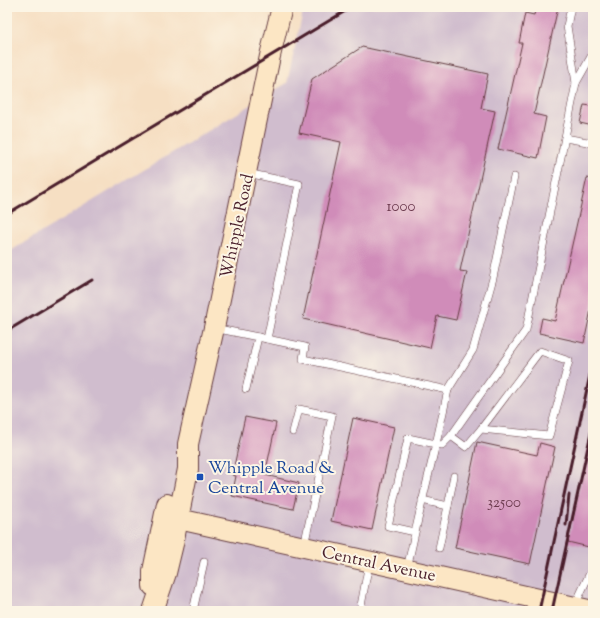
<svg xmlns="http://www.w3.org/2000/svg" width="600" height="618" font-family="'Sorts Mill Goudy',serif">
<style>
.industrial{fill:#d0bdce}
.building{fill:#d08cb9}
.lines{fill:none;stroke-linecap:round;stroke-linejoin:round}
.lane-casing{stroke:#643c42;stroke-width:8}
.secondary-casing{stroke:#643c42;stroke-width:22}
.lane{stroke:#fff;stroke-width:7}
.secondary{stroke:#fce6c4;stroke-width:20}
.rail{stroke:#4a1f2b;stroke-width:3}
.transit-dot{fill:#1a4fb4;stroke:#fcf5e5;stroke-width:1.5}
.labels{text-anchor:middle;stroke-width:4;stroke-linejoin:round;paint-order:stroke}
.number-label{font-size:15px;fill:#6c3a4e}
.street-label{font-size:17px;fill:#4a1f2b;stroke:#fcf5e5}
.transit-label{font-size:17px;fill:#164399;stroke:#fcf5e5;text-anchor:start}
</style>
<rect width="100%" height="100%" fill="#fcf5e5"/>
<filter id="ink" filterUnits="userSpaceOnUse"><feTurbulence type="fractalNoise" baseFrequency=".025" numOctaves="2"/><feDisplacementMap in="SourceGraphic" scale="8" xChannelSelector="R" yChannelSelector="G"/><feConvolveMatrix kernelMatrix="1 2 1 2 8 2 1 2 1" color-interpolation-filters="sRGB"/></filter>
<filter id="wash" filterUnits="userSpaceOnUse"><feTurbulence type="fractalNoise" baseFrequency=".012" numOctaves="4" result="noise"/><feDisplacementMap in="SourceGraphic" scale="16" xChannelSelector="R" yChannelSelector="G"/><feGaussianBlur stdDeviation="0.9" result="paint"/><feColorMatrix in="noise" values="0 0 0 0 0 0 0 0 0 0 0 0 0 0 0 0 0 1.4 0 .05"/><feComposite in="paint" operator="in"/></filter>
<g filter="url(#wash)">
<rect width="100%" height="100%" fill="#f6dfc3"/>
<polygon class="industrial" points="304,7 593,7 593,611 7,611 7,253 287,83"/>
<g id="blocks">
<g class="building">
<polygon points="536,7 558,7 534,114 546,117 538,158 498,149 522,43 519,43 525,13 534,15"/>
<polygon points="362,47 488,74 481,108 495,111 460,271 467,272 456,320 437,316 430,348 303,319 341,142 299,133 312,79"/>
<polygon points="592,100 593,126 580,123 584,105 591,106"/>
<polygon points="587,178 593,179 593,300 584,343 539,333 542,318 555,321"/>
<polygon points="245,417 276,423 265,475 299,483 293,509 232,496 236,476 232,475"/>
<polygon points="353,418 394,427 372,530 331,521"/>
<polygon points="477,442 537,455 540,443 555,447 530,564 455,548"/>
<polygon points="588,447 593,448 593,548 568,542"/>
</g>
</g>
</g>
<g filter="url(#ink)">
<use href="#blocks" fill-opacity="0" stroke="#643c42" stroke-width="1"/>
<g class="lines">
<g class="lane-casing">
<g id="lane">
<polyline points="571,7 567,26 576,83"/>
<polyline points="565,138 593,143"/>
<polyline points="247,173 299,184 267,339 258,337"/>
<polyline points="214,328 258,337 246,389"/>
<polyline points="267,339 305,347 303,359 448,390"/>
<polyline points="481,429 549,436 569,361 540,351 481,429 466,447 451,436 442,445 436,444 448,390 473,350 493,278 514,177"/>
<polyline points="293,432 299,409 332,416 304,546"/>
<polyline points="451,436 526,330 576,83 593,53"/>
<polyline points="422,500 448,506 454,476"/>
<polyline points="439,548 448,506"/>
<path d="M407 569C416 527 426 485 436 444L408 438 388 526 415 532"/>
<polyline points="575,605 589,575 593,574"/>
<polyline points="193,611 204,562"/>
<polyline points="360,611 369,563"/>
</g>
</g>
<g class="secondary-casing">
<g id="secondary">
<polyline points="165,516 593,611"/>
<polyline points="153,586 153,571 167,504"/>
<polyline points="153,611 166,573 173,544 188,469 188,444 214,328 270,56 282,7"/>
</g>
</g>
<use href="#lane" class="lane"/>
<use href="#secondary" class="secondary"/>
<g class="rail">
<polyline points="7,214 352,7"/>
<polyline points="7,331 92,280"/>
<polyline points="566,525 569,495"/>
<polyline points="539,611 593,361"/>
<polyline points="552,611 593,424"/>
</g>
</g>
</g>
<rect class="transit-dot" x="196" y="473" width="8" height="8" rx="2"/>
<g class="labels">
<g class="number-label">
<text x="401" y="211">1000</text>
<text x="504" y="507">32500</text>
</g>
<g class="street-label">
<text transform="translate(236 226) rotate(-78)" y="6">Whipple Road</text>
<text transform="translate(379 563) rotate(12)" y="6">Central Avenue</text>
</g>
<g class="transit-label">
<text x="208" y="473">Whipple Road &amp;<tspan x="208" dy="20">Central Avenue</tspan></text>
</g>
</g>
<rect width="600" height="618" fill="none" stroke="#fcf5e5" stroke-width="24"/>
</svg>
